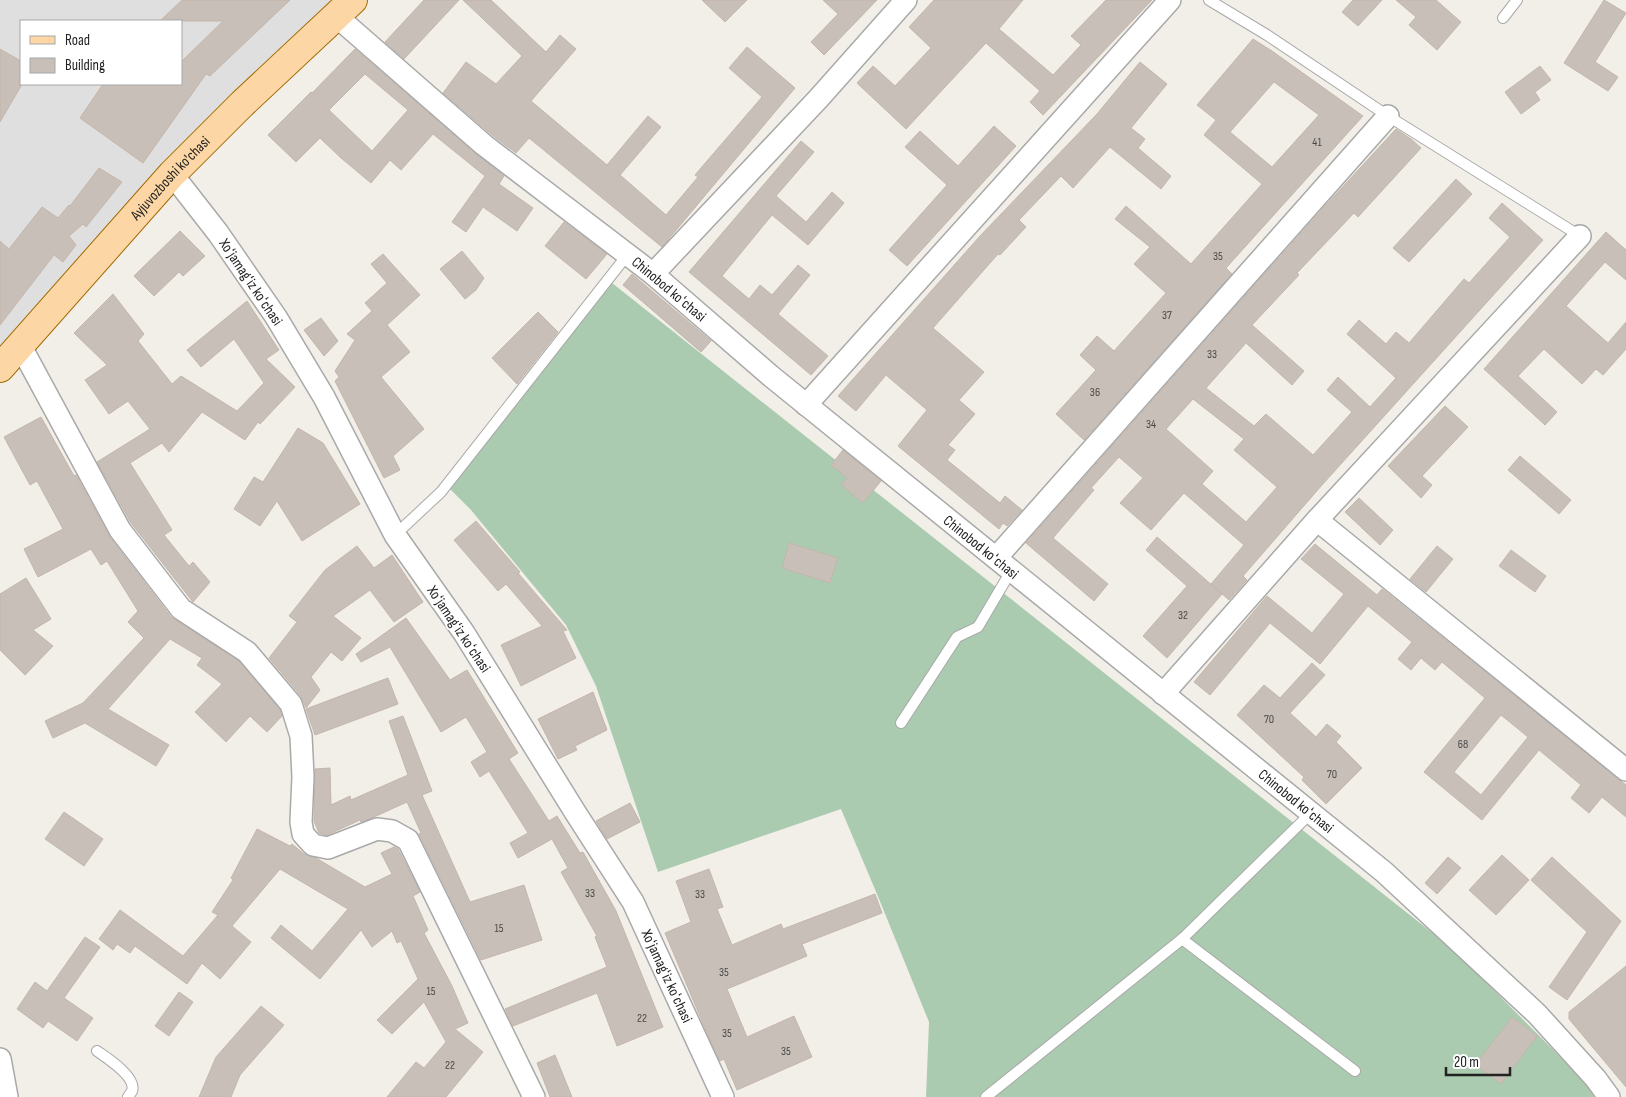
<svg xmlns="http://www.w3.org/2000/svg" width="1626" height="1097" font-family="'Sofia Sans Condensed',sans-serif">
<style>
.residential{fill:#e0dfdf;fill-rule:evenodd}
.cemetery{fill:#aacbaf}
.building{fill:#c7bfb8;stroke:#c4b6ab;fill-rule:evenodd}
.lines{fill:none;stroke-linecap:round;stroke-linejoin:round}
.service-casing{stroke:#a9a9a9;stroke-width:12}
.minor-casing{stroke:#a9a9a9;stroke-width:24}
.primary-casing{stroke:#a06b00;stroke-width:30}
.service{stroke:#fff;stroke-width:10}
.minor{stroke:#fff;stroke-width:21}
.primary{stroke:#fcd6a4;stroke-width:28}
.labels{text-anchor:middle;stroke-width:4;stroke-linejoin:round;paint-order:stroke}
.number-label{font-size:12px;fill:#4b4948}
.street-label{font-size:15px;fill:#222;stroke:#fff}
</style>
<rect width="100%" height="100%" fill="#f2efe9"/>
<path class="residential" d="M0 0H356L0 349ZM21 21H181V84H21Z"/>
<polygon class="cemetery" points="607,279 1454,950 1583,1080 1594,1097 926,1097 929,1022 877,894 841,809 658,872 596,686 566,625 471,510 449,488"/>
<g class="building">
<polygon points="182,0 290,0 210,76 206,74 143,163 80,118 103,84 181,84 181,62 223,21 160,21"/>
<polygon points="424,0 459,0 404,59 385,42"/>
<polygon points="463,0 491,0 546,52 560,35 576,49 531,101 607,165 648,116 661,127 620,175 666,215 698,177 695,175 762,97 729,68 747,47 795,88 662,247 529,138 516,153 492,135 443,93 466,62 496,84 522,56"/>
<polygon points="702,0 747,0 725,22"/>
<polygon points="823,0 877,0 824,55 811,42 838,14"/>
<polygon points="934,0 1023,0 999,29 1053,75 1081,45 1071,36 1106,0 1152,0 1043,115 1030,102 1040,91 986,43 906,129 857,83 873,66 895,86 931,48 909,27"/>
<polygon points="1353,0 1382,0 1358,26 1342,12"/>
<polygon points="1396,0 1436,0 1461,22 1437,50 1409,25 1416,17"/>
<polygon points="1604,0 1626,13 1595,62 1618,77 1608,91 1564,63"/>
<path d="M1253 39 1272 51 1363 116 1226 268 1232 274 1084 440 1056 414 1096 370 1080 355 1097 336 1114 351 1166 293 1134 264 1150 247 1115 219 1126 206 1191 264 1262 184 1204 135 1216 120 1197 105ZM1274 82 1319 115 1272 167 1230 132Z"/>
<polygon points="0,49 21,61 21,86 0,122"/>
<path d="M355 49 476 154 504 176 499 184 533 208 517 231 483 207 466 232 452 222 485 176 433 134 401 170 390 160 371 183 341 158 320 138 296 162 268 135 311 92 312 93ZM365 74 408 110 372 151 329 110Z"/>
<polygon points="1140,62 1167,84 1131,128 1145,139 1138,148 1171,176 1161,189 1110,147 1073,188 1061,176 1019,220 1026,227 1000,255 998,254 933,328 984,372 959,400 975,414 948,445 955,450 947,460 1000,503 1005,496 1022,510 1007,526 1003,523 999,529 898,446 927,410 886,375 856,411 838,396 980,236 1097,114"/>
<polygon points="1540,66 1551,80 1535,92 1540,100 1521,114 1505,92"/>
<polygon points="994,126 1016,146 907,266 889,250 947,185 905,147 920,131 958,166"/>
<path d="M1396 129 1411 139 1421 148 1358 217 1354 213 1297 273 1299 275 1252 325 1304 371 1292 385 1246 343 1206 388 1254 426 1266 414 1313 455 1352 412 1327 390 1338 377 1370 407 1396 378 1347 334 1359 320 1386 344 1396 332 1409 343 1464 279 1469 283 1510 237 1489 218 1502 203 1543 240 1322 485 1243 576 1247 580 1229 600 1211 584 1244 545 1184 493 1151 530 1120 503 1143 478 1119 457 1091 488 1094 490 1053 538 1108 584 1094 601 1026 543 1325 206ZM1193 399 1244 439 1234 450 1277 487 1246 522 1202 484 1213 471 1166 429Z"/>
<polygon points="801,141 814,152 776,196 806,222 832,192 844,203 808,245 772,215 722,276 749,299 760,285 772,295 798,265 810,275 778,314 828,356 811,375 689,272"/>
<polygon points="99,168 122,182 86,227 83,224 69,236 76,245 63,262 54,255 0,325 0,241 9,249 42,207 58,218 69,205 70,206"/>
<polygon points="1456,179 1472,194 1409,262 1393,248"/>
<polygon points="564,222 607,254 586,279 545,246"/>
<polygon points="180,231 205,256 183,276 179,272 154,296 134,276"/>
<polygon points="1606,232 1626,250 1626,280 1605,262 1566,306 1608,343 1626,322 1626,349 1603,375 1596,369 1582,384 1544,349 1518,376 1557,412 1545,425 1484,369"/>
<polygon points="462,251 484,278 476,290 465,299 440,269"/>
<polygon points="383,254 420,295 387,325 410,352 381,377 424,429 393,456 400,470 384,478 335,381 339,377 335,371 355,340 347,334 372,311 365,303 387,283 371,264"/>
<polygon points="632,274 711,341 701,352 623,285"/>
<polygon points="113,294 144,334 138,341 172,384 181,376 237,411 264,383 234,339 201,367 187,350 247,301 279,350 266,359 295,387 260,424 258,422 245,440 202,412 169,452 162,443 130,463 172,530 164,535 189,566 193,562 210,582 193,602 131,523 97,462 150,429 128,401 109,414 85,380 107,365 74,333"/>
<polygon points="538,312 558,332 517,384 492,358"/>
<polygon points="321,318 338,341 324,356 304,330"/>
<polygon points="1445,406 1468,427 1422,476 1432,485 1421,498 1388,466"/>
<polygon points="41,417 74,476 76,475 109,536 171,617 239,661 280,710 282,716 267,732 250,716 226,742 195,712 222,684 197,665 202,658 170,639 108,709 169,745 156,766 85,723 53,738 45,721 83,703 144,638 128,622 138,611 107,561 101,565 91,549 38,577 24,549 63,529 37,481 30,485 4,437"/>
<polygon points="298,428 323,443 360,504 302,541 277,501 260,526 234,509 254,477 263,482"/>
<polygon points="843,450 881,481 863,503 841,485 847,478 831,465"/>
<polygon points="1520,456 1571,500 1559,514 1508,470"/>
<polygon points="1359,498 1393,530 1380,545 1345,512"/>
<polygon points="476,521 520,572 518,573 567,630 563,631 576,658 521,686 501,645 542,626 506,584 498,591 454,540"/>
<polygon points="1157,537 1222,594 1167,658 1143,636 1187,586 1146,550"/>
<polygon points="789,543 838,558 830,583 782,568"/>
<path d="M1315 544 1377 595 1382 589 1626 785V817L1602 797 1589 813 1571 798 1581 785 1539 750 1482 820 1424 772 1485 698 1442 662 1435 670 1421 658 1411 670 1398 659 1412 642 1368 606 1320 664 1270 623 1210 695 1194 682 1267 596 1312 633 1344 594 1301 559ZM1501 715 1528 737 1481 795 1454 772Z"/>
<polygon points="357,546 374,568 392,555 423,602 394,622 370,590 333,616 361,638 342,661 331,652 311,677 320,690 306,708 301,696 269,658 297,622 289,616 325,570"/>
<polygon points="1437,546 1453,559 1426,592 1410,579"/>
<polygon points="1511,550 1546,576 1535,592 1499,566"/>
<polygon points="26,578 51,619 33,630 53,646 25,675 0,650 0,594"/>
<polygon points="406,618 450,680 467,670 518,753 509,759 549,821 557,816 580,853 583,852 616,911 663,1027 617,1046 597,993 513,1026 505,1009 607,967 595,937 597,936 561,872 568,868 552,839 518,858 510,843 528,833 489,771 480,777 471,762 487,752 466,717 441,732 390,647 361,662 356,654"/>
<polygon points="1312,663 1325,675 1290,713 1316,737 1327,724 1341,736 1336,742 1362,768 1326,804 1302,780 1304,777 1237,715 1264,685 1280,698"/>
<polygon points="388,678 398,704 315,735 306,709"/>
<polygon points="593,692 607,730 575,746 577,750 558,759 538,719"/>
<polygon points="403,716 432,791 422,795 470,902 524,885 542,940 481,960 419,834 421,833 407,802 374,817 361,822 360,820 327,835 319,833 314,821 315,769 330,768 331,805 350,796 351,800 408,775 389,721"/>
<polygon points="630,803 640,822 607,839 596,821"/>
<polygon points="64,812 103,839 84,866 45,839"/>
<polygon points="257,829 290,846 292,844 304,854 316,858 365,887 392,874 381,853 394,847 398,849 420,892 413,896 428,930 424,933 452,986 468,1023 455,1029 483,1052 446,1097 387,1097 416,1062 424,1068 446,1042 424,1002 392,1034 377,1020 418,979 401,941 397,943 392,931 372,947 361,930 320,979 271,938 281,925 312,951 348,909 280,869 232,926 251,942 220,979 202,963 187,984 135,946 130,953 117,944 113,950 99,939 120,910 183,956 218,915 212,912 233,880 231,878"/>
<polygon points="1502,855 1529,880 1496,915 1469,890"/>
<polygon points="1448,857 1461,868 1437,894 1425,883"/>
<polygon points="1552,857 1621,921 1567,1000 1549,987 1587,932 1531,880"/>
<polygon points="709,869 723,907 717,909 732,945 781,924 783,929 875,894 882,913 802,944 807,956 727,989 747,1037 794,1016 812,1057 737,1090 724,1059 720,1061 707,1033 665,933 691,922 676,881"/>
<polygon points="85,937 100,947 64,998 93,1018 77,1041 48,1021 43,1028 17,1009 35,982 47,991"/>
<polygon points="1626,966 1626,1087 1569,1019 1569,1012"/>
<polygon points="179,992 193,1002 169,1036 155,1026"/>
<polygon points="261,1006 284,1025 240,1075 231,1097 199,1097 216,1057"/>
<polygon points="1512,1017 1537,1036 1501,1084 1475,1065"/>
<polygon points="555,1055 572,1097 550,1097 537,1063"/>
</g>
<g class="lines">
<g class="service-casing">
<g id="service">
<polyline points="1209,0 1267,35 1388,116 1580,236"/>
<polyline points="1503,18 1517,0"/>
<polyline points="395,535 441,492 628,254"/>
<polyline points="901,723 957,637 978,627 1011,571"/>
<polyline points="1182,939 1355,1071"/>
<path d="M97 1051C107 1058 137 1077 132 1091 131 1093 129 1095 128 1097"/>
<polyline points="986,1097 1182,939 1311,813"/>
</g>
</g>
<g class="minor-casing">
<g id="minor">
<polyline points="335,15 484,145 653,274 772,377 1384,872 1537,1014 1596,1079 1609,1097"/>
<polyline points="172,174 218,233 276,317 324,397 395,535 464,633 575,812 633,902 723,1097"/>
<polyline points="653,274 819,98 906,0"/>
<polyline points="20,345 120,530 181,609 247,652 291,704 301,736 303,777 301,822 303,834 313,845 328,848 377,829 392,831 408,840 534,1097"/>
<polyline points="806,405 1170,0"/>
<polyline points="1317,520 1626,770"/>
<polyline points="996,558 1388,116"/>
<polyline points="1163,694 1317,520 1580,236"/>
<polyline points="0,1059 7,1097"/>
</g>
</g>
<g class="primary-casing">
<g id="primary">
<path id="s1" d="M0 368 172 174 242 104 353 0"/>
</g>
</g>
<use href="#service" class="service"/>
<use href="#minor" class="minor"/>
<use href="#primary" class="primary"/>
</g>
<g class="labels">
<g class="number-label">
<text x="1317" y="146">41</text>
<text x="1218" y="260">35</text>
<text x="1167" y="319">37</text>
<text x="1212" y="358">33</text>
<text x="1095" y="396">36</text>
<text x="1151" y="428">34</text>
<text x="1183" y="619">32</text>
<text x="1269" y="723">70</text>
<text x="1463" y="748">68</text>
<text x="1332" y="778">70</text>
<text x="590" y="897">33</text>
<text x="700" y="898">33</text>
<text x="499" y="932">15</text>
<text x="724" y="976">35</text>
<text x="431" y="995">15</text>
<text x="642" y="1022">22</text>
<text x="727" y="1037">35</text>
<text x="786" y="1055">35</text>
<text x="450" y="1069">22</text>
</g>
<g class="street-label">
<text dy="5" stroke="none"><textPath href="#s1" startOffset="255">Ayjuvozboshi ko'chasi</textPath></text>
<text transform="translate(251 282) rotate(56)" y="5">Xoʻjamagʻiz koʻchasi</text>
<text transform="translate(669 289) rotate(40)" y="5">Chinobod koʻchasi</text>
<text transform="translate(981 547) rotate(39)" y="5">Chinobod koʻchasi</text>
<text transform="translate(459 629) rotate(56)" y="5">Xoʻjamagʻiz koʻchasi</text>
<text transform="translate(1296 801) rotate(39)" y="5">Chinobod koʻchasi</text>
<text transform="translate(667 976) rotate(65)" y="5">Xoʻjamagʻiz koʻchasi</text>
</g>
</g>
<rect x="20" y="20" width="162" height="65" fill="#ffffff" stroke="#a7a7a7"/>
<rect x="30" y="36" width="25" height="8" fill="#fcd6a4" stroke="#a7a7a7"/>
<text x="65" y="45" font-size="15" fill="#222222">Road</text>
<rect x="30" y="58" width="25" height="15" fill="#c7bfb8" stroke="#a7a7a7"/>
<text x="65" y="70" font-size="15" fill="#222222">Building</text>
<path d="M1446 1067v8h64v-8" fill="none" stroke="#222222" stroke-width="2.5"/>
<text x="1454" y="1067" font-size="15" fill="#222222" stroke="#ffffff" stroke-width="4" paint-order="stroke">20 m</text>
</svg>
